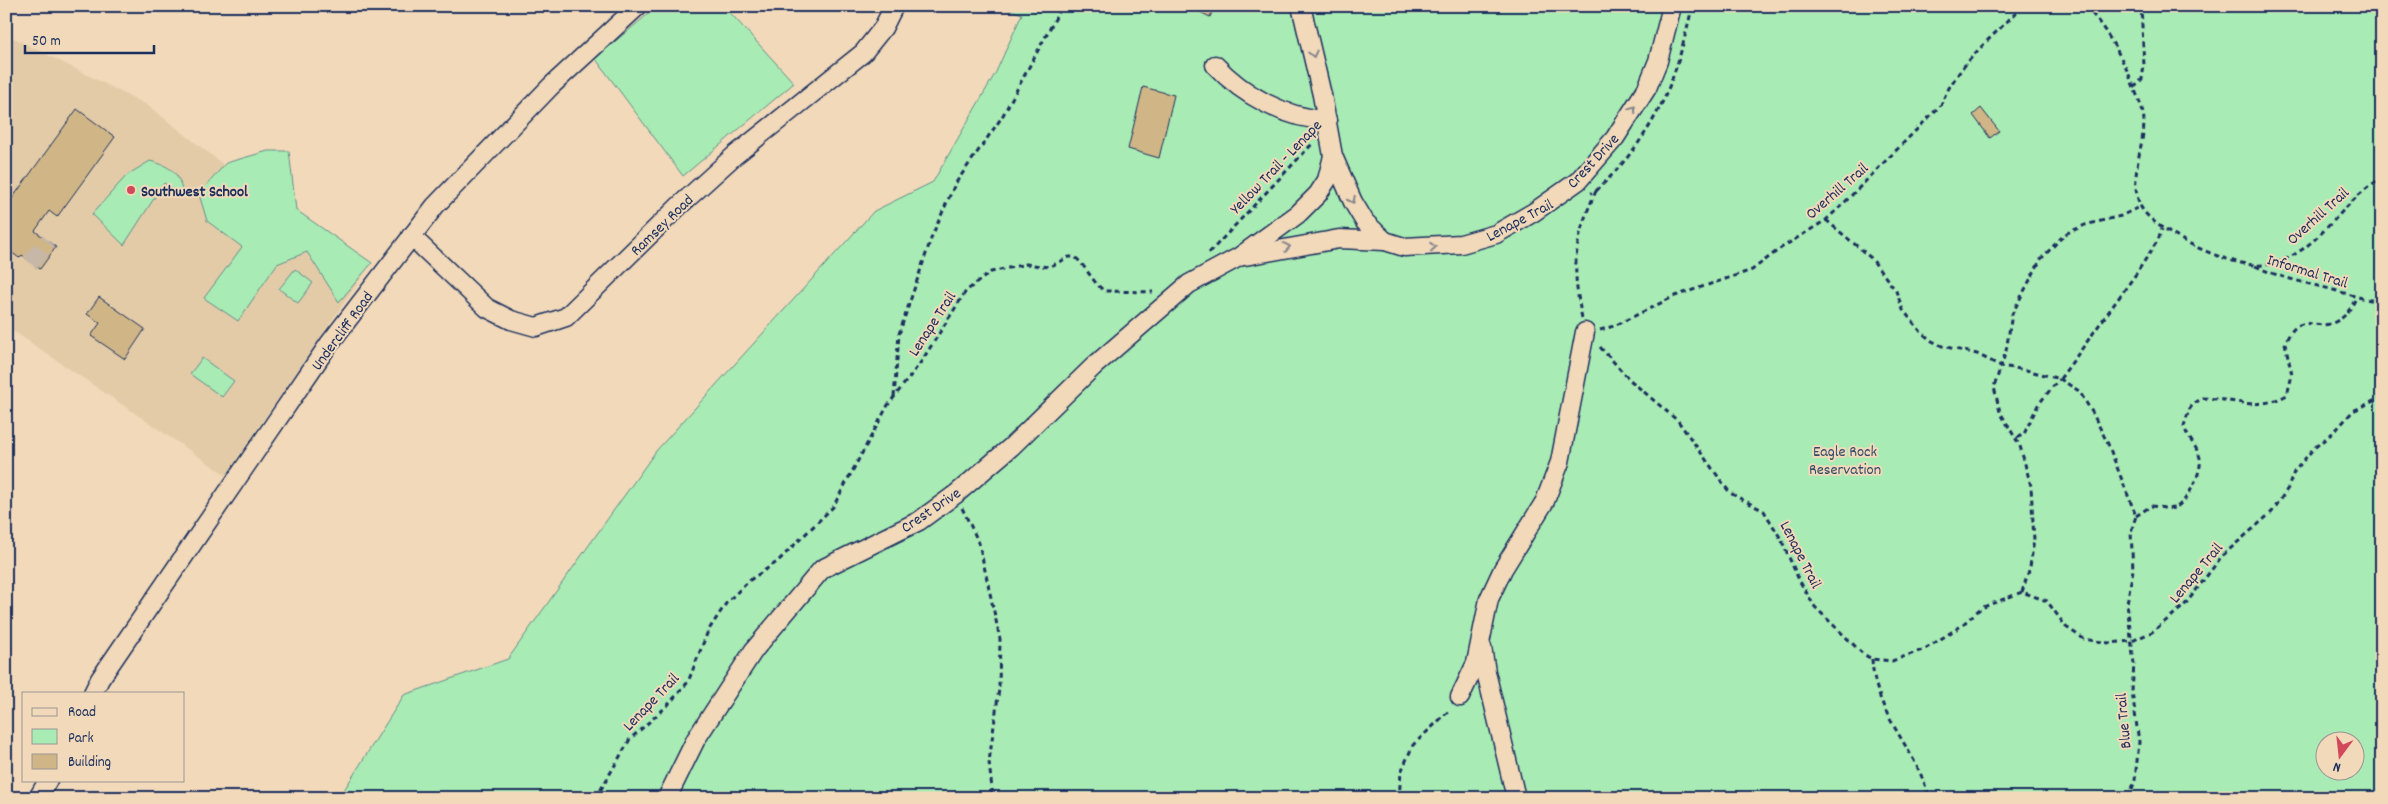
<svg xmlns="http://www.w3.org/2000/svg" width="2388" height="804" font-family="Dekko,sans-serif">
<style>
.built{fill:#e3cba8}
.green{fill:#a9ebb4;stroke:#628d89;fill-rule:evenodd}
.building{fill:#d0b686;stroke:#1b2f5e}
.lines{fill:none;stroke-linecap:round;stroke-linejoin:round}
.minor-tunnel{stroke:#c6b7a7;stroke-width:18;stroke-dasharray:18 9;stroke-linecap:butt}
.minor-casing{stroke:#1b2f5e;stroke-width:21}
.path{stroke:#1b2f5e;stroke-width:3;stroke-dasharray:5 4;stroke-linecap:butt}
.minor{stroke:#f1d9b9;stroke-width:18}
.oneway{stroke:#86848c}
.poi-dot{fill:#d1495b;stroke:#f1d9b9;stroke-width:2}
.labels{text-anchor:middle;stroke-width:4;stroke-linejoin:round;paint-order:stroke}
.street-label{font-size:16px;fill:#1b2f5e;stroke:#f1d9b9}
.poi-label{font-size:16px;font-weight:bold;fill:#1b2f5e;stroke:#f1d9b9;text-anchor:start}
.park-label{font-size:16px;fill:#304b6b;stroke:#f1d9b9}
</style>
<rect width="100%" height="100%" fill="#f1d9b9"/>
<filter id="ink" filterUnits="userSpaceOnUse"><feTurbulence type="fractalNoise" baseFrequency=".02" numOctaves="2"/><feDisplacementMap in="SourceGraphic" scale="10" xChannelSelector="R" yChannelSelector="G"/><feConvolveMatrix kernelMatrix="1 2 1 2 8 2 1 2 1" color-interpolation-filters="sRGB"/></filter>
<g filter="url(#ink)">
<polygon class="built" points="6,34 147,105 364,274 226,475 6,326"/>
<g class="green">
<polygon points="658,6 724,6 794,83 683,176 595,58"/>
<path d="M999 6H2382V798H339L404 695 508 659 656 451 874 211 933 182 996 72 1022 14ZM2326 742H2356V772H2326Z"/>
<polygon points="268,151 289,151 296,210 372,263 339,302 307,252 277,264 238,321 204,298 242,247 207,221 199,194 226,163"/>
<path d="M150 161C173 167 180 173 183 197L164 183 124 245 92 214 127 175Z"/>
<polygon points="295,269 313,283 298,303 279,289"/>
<polygon points="202,358 234,381 222,397 190,374"/>
</g>
<g class="building">
<polygon points="1188,6 1215,6 1210,17"/>
<polygon points="1143,87 1174,95 1159,158 1128,149"/>
<polygon points="1981,108 1999,131 1990,138 1973,115"/>
<polygon points="77,109 115,137 57,217 49,211 35,231 56,247 40,269 22,255 19,258 6,248 6,207"/>
<polygon points="99,297 145,329 125,359 91,336 100,323 87,314"/>
</g>
<g class="lines">
<polyline class="minor-tunnel" points="30,263 49,241"/>
<g class="minor-casing">
<g id="minor">
<polyline points="1301,6 1322,95 1333,156 1353,202 1365,222 1385,241"/>
<path d="M1215 65C1243 95 1286 119 1327 120"/>
<polyline points="411,236 487,308 511,320 536,327 566,317 679,206 734,156 863,53 883,28 894,6"/>
<polyline points="1245,256 1339,239 1385,241 1404,247 1461,244 1496,234 1534,212 1578,181 1615,138 1647,88 1658,61 1672,6"/>
<polyline points="1482,647 1486,672 1516,798"/>
<polyline points="93,693 100,679 329,344 435,206 551,86 638,6"/>
<polyline points="1460,697 1476,663 1489,599 1503,569 1545,501 1560,462 1585,332"/>
<polyline points="38,798 48,780"/>
<polyline points="667,798 696,739 754,650 822,569 919,521 956,494 1011,447 1094,366 1189,284 1239,257 1298,214 1318,194 1327,180 1333,156"/>
</g>
</g>
<g class="path">
<path d="M2086 6C2108 32 2123 58 2135 90 2139 101 2144 110 2144 123 2143 149 2129 179 2140 205 2151 231 2227 264 2254 265 2263 266 2272 264 2280 261 2321 247 2344 199 2382 178"/>
<polyline points="2134,88 2142,79 2144,66 2141,6"/>
<path d="M1596 191C1642 147 1667 105 1683 44 1686 31 1690 19 1692 6"/>
<polyline points="1826,220 1871,258 1896,291 1903,310 1922,333 1932,341 1942,346 1977,354 2001,366 2026,370 2060,379 2079,391 2092,412 2108,444 2136,516 2131,532 2133,570 2127,603 2134,664 2132,691 2139,742 2135,780 2129,798"/>
<polyline points="1209,253 1313,143"/>
<path d="M2255 266C2279 277 2294 280 2318 286 2340 291 2360 299 2382 302"/>
<path d="M1582 318C1571 266 1574 239 1596 191L1591 193"/>
<path d="M1600 330 1614 326 1675 296 1752 270 1781 248 1826 220 1842 205 1941 105C1955 67 1994 35 2023 6"/>
<polyline points="1600,347 1630,380 1678,421 1730,493 1764,511 1781,539 1799,580 1815,607 1863,654 1872,659 1892,661 1925,649 1961,626 1981,608 2022,592 2047,601 2066,627 2084,639 2109,643 2132,641 2152,632 2184,606 2222,556 2272,512 2288,488 2294,472 2313,449 2335,431 2353,411 2382,397"/>
<polyline points="2060,379 2136,274 2158,240 2162,229"/>
<polyline points="894,397 899,334 932,236 955,184 1002,117 1062,6"/>
<polyline points="2017,438 2024,434 2038,405 2059,379"/>
<polyline points="962,508 979,543 1000,639 999,689 989,762 993,798"/>
<path d="M2136 516 2151 506C2159 506 2166 510 2174 508 2187 504 2203 470 2200 458 2197 446 2187 438 2184 426L2189 410 2193 404 2203 398C2235 399 2256 412 2287 395L2292 375 2285 343C2300 309 2314 332 2335 322 2346 317 2351 308 2356 298"/>
<polyline points="2022,592 2030,567 2034,540 2031,486 2020,446 2000,412 1994,387 2006,351 2012,314 2041,259 2065,234 2085,225 2121,216 2141,206"/>
<path d="M1872 659C1875 718 1916 746 1929 798"/>
<path d="M596 798 630 739 667 706 688 682 708 631 727 602 750 580 777 562 833 507 888 405 921 362 966 291 991 272 1026 264 1049 267 1069 257H1075C1087 267 1093 284 1105 291L1153 292"/>
<polyline points="1399,798 1401,772 1413,745 1450,710"/>
</g>
<use href="#minor" class="minor"/>
</g>
<defs><path id="oneway-chevron" d="M-2-3.5L2.5 0L-2 3.5" fill="none" stroke-width="1.6" stroke-linecap="round" stroke-linejoin="round" transform="scale(1.25)"/></defs>
<g class="oneway">
<use href="#oneway-chevron" transform="translate(1313 54) rotate(77)"/>
<use href="#oneway-chevron" transform="translate(1633 109) rotate(-57)"/>
<use href="#oneway-chevron" transform="translate(1352 200) rotate(63)"/>
<use href="#oneway-chevron" transform="translate(1287 247) rotate(-11)"/>
<use href="#oneway-chevron" transform="translate(1433 247) rotate(-5)"/>
</g>
</g>
<circle class="poi-dot" cx="131" cy="190" r="5"/>
<g class="labels">
<g class="street-label">
<text transform="translate(1592 160) rotate(-47)" y="6">Crest Drive</text>
<text transform="translate(1275 166) rotate(-46)" y="6">Yellow Trail - Lenape</text>
<text transform="translate(1836 190) rotate(-41)" y="6">Overhill Trail</text>
<text transform="translate(2317 215) rotate(-42)" y="6">Overhill Trail</text>
<text transform="translate(1519 219) rotate(-28)" y="6">Lenape Trail</text>
<text transform="translate(661 224) rotate(-44)" y="6">Ramsey Road</text>
<text transform="translate(2308 270) rotate(17)" y="6">Informal Trail</text>
<text transform="translate(931 323) rotate(-57)" y="6">Lenape Trail</text>
<text transform="translate(341 330) rotate(-54)" y="6">Undercliff Road</text>
<text transform="translate(930 509) rotate(-34)" y="6">Crest Drive</text>
<text transform="translate(1802 554) rotate(63)" y="6">Lenape Trail</text>
<text transform="translate(2195 572) rotate(-50)" y="6">Lenape Trail</text>
<text transform="translate(650 701) rotate(-46)" y="6">Lenape Trail</text>
<text transform="translate(2122 721) rotate(-95)" y="6">Blue Trail</text>
</g>
<g class="poi-label">
<text x="141" y="196">Southwest School</text>
</g>
<g class="park-label">
<text x="1845" y="456">Eagle Rock<tspan x="1845" dy="18">Reservation</tspan></text>
</g>
</g>
<rect width="2388" height="804" fill="none" stroke="#f1d9b9" stroke-width="25"/>
<rect x="12" y="12" width="2363" height="779" fill="none" stroke="#1b2f5e" stroke-width="2" filter="url(#ink)"/>
<rect x="22" y="692" width="162" height="90" fill="#f1d9b9" stroke="#9b9595"/>
<rect x="32" y="708" width="25" height="8" fill="#f1d9b9" stroke="#9b9595"/>
<text x="68" y="716" font-size="15" fill="#1b2f5e">Road</text>
<rect x="32" y="729" width="25" height="15" fill="#a9ebb4" stroke="#9b9595"/>
<text x="68" y="742" font-size="15" fill="#1b2f5e">Park</text>
<rect x="32" y="754" width="25" height="15" fill="#d0b686" stroke="#9b9595"/>
<text x="68" y="766" font-size="15" fill="#1b2f5e">Building</text>
<g transform="translate(2340 756) rotate(195)"><circle r="24" fill="#f1d9b9" stroke="#9b9595"/>
<path d="M0-4L9 19L0 12L-9 19Z" fill="#d1495b"/>
<text y="-8" font-size="14" font-weight="bold" text-anchor="middle" fill="#1b2f5e">N</text>
</g>
<path d="M25 45v8h129v-8" fill="none" stroke="#1b2f5e" stroke-width="2.5"/>
<text x="32" y="45" font-size="15" fill="#1b2f5e" stroke="#f1d9b9" stroke-width="4" paint-order="stroke">50 m</text>
</svg>
